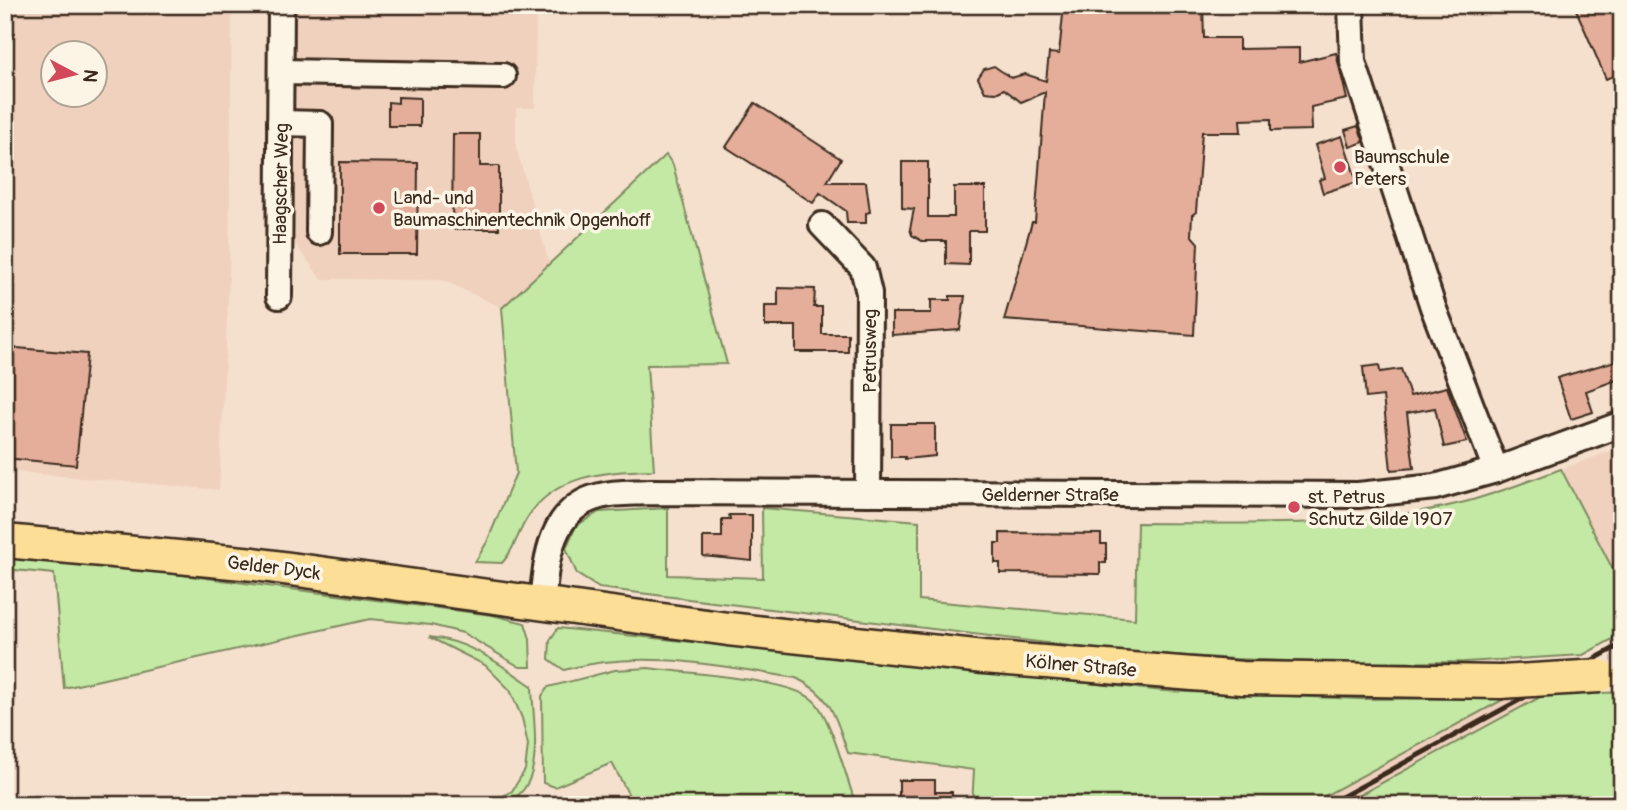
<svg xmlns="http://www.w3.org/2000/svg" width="1627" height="810" font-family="Pangolin,sans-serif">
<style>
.built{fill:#f0d1be;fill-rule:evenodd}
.green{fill:#c3e9a4;stroke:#7f8a61;stroke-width:2}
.building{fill:#e4ae9a;stroke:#3b2a1e;stroke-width:2}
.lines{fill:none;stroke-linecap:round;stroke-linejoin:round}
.minor-casing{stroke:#3b2a1e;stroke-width:30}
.major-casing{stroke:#3b2a1e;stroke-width:37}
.minor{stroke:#fcf5e5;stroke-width:24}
.major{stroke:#fcde96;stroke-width:32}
.rail{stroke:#3b2a1e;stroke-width:5}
.major-bridge-casing{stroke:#3b2a1e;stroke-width:37;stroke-linecap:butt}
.major-bridge{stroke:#fcde96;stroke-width:32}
.poi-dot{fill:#d1495b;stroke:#fcf5e5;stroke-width:2.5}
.labels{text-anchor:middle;stroke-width:7;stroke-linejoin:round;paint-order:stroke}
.poi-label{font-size:19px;fill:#3b2a1e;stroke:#fcf5e5;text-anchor:start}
.street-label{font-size:19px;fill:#3b2a1e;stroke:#fcf5e5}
</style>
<rect width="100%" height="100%" fill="#f5e0ce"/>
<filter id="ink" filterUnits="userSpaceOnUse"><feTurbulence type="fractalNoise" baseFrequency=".0143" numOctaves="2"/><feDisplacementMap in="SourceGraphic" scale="14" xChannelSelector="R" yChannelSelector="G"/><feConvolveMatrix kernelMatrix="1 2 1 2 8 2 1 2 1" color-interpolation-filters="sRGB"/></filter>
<g filter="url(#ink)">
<g class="built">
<path d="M5 5H232L229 279 219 490 5 471ZM52 52H94V94H52Z"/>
<polygon points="293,5 536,5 535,108 516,108 516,147 549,263 502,308 443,280 321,279 292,240"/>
<polygon points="1622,447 1622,587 1561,469"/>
<polygon points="1542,696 1341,805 1308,805 1506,698"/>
</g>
<g class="green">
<path d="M666 155 673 165 727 364 647 365 654 470C607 471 553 474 526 520 517 535 515 549 502 563L475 562 487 542 516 473 502 308Z"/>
<path d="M1561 469 1622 587V634L1583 655 1464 662 1344 663 1235 659 1112 651 599 588 577 574 566 548 576 526 599 512 668 508V575L763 578 762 508 919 521V600L1135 619 1137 523C1245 523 1359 529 1465 502 1498 493 1529 481 1561 469Z"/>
<polygon points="5,552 492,615 525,623 530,639 531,667 520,667 463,633 431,625 370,619 64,688 54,574 5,569"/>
<path d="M558 628 1164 691 1360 699 1506 698 1308 805H972L974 770 848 753C835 717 833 696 796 678 720 666 640 648 564 670L549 659 550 640Z"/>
<path d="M429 637C468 640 500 664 532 686 533 729 551 805 487 805L512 791 525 770 528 745 522 718 510 690 485 665Z"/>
<path d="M648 668C683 673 792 678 814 701 831 717 847 780 856 805H634L612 763 555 787 543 783 542 696 548 687 615 670Z"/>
<polygon points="1622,692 1622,805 1341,805 1542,696"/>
</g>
<g class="building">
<polygon points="1064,5 1203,5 1204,38 1239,38 1239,49 1299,48 1299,62 1336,53 1347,99 1311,107 1312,130 1271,131 1271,119 1240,120 1241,132 1202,132 1196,212 1192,215 1191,235 1198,243 1194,335 1004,320 1032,222 1035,222 1045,92 1021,102 1004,89 996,93 985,92 978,78 984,69 994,66 1011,78 1025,74 1046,81 1049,53 1059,54"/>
<polygon points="1574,5 1622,5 1622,72 1606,79"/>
<polygon points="398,97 420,98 420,126 388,126 388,102 398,103"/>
<polygon points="755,103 841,159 827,182 866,182 870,212 866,213 866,223 847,223 846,211 820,193 813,203 726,147"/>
<polygon points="1358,126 1364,142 1350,147 1345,130"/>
<polygon points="453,134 480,134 480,166 499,166 499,229 452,229"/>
<polygon points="1342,136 1357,182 1323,193 1319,180 1325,178 1315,145"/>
<polygon points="340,162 418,163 417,254 340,254"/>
<polygon points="902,162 928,162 928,217 954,217 954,187 985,187 985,231 969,231 969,265 946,264 946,241 922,241 912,235 910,229 914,209 902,208"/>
<polygon points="778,288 815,289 814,307 822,307 822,334 848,334 848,352 796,352 796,326 765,326 765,306 778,306"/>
<polygon points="950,296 965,296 960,330 892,335 892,313 931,313 931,300 950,300"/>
<polygon points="5,347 87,354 76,465 5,458"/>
<polygon points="1622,359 1622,378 1586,391 1593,412 1571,419 1557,378"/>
<polygon points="1379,365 1380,372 1401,369 1410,396 1447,387 1467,442 1444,447 1435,408 1407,413 1414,468 1391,470 1383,396 1366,398 1363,367"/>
<polygon points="891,424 935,424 935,456 905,459 905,457 891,457"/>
<polygon points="729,515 752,515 752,561 703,556 703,537 722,537 722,519 730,519"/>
<polygon points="1000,533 1101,534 1101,544 1106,544 1106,563 1100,563 1100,574 1000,573 1000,563 995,563 995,543 1000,543"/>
<polygon points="899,780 935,780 935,792 952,792 952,805 899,805"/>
</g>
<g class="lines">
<g class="minor-casing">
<g id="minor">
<polyline points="1351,5 1353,62 1433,307 1496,470"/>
<polyline points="281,72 503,76"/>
<polyline points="280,123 320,124 319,232"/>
<polyline points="822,225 863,268 869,293 868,493"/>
<polyline points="279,296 281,5"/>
<path d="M542 604C546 562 549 508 600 496 615 492 634 493 649 492L1358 495 1435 487 1496 470 1622 424"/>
</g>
</g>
<g class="major-casing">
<polyline id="major" points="5,541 254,564 728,629 984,657 1242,678 1500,682"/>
</g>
<use href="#minor" class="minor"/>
<use href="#major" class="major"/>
<polyline class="rail" points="1327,805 1622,644"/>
<g class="major-bridge-casing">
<polyline id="major-bridge" points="1500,682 1600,676"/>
</g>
<use href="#major-bridge" class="major-bridge"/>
</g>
</g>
<g class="poi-dot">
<circle cx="1340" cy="167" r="7"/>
<circle cx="379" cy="208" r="7"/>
<circle cx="1294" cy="507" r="7"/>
</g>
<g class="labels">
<g class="poi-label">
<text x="1354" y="163">Baumschule<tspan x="1354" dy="22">Peters</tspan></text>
<text x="393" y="204">Land- und<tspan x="393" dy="22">Baumaschinentechnik Opgenhoff</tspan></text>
<text x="1308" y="503">st. Petrus<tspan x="1308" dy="22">Schutz Gilde 1907</tspan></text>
</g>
<g class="street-label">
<text transform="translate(280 184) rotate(-89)" y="7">Haagscher Weg</text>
<text transform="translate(869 351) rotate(-90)" y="7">Petrusweg</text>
<text x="1050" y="501">Gelderner Straße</text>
<text transform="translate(274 567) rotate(7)" y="7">Gelder Dyck</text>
<text transform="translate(1081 665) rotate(5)" y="7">Kölner Straße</text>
</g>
</g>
<rect width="1627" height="810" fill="none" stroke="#fcf5e5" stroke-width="28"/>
<rect x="14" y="14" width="1599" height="782" fill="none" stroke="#3b2a1e" stroke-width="2.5" filter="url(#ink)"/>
<g transform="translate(74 74) rotate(97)"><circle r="33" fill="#fcf5e5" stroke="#afa495" stroke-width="2"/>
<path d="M0-5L12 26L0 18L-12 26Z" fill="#d1495b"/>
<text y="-10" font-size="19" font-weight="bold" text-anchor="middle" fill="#3b2a1e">N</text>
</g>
</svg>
